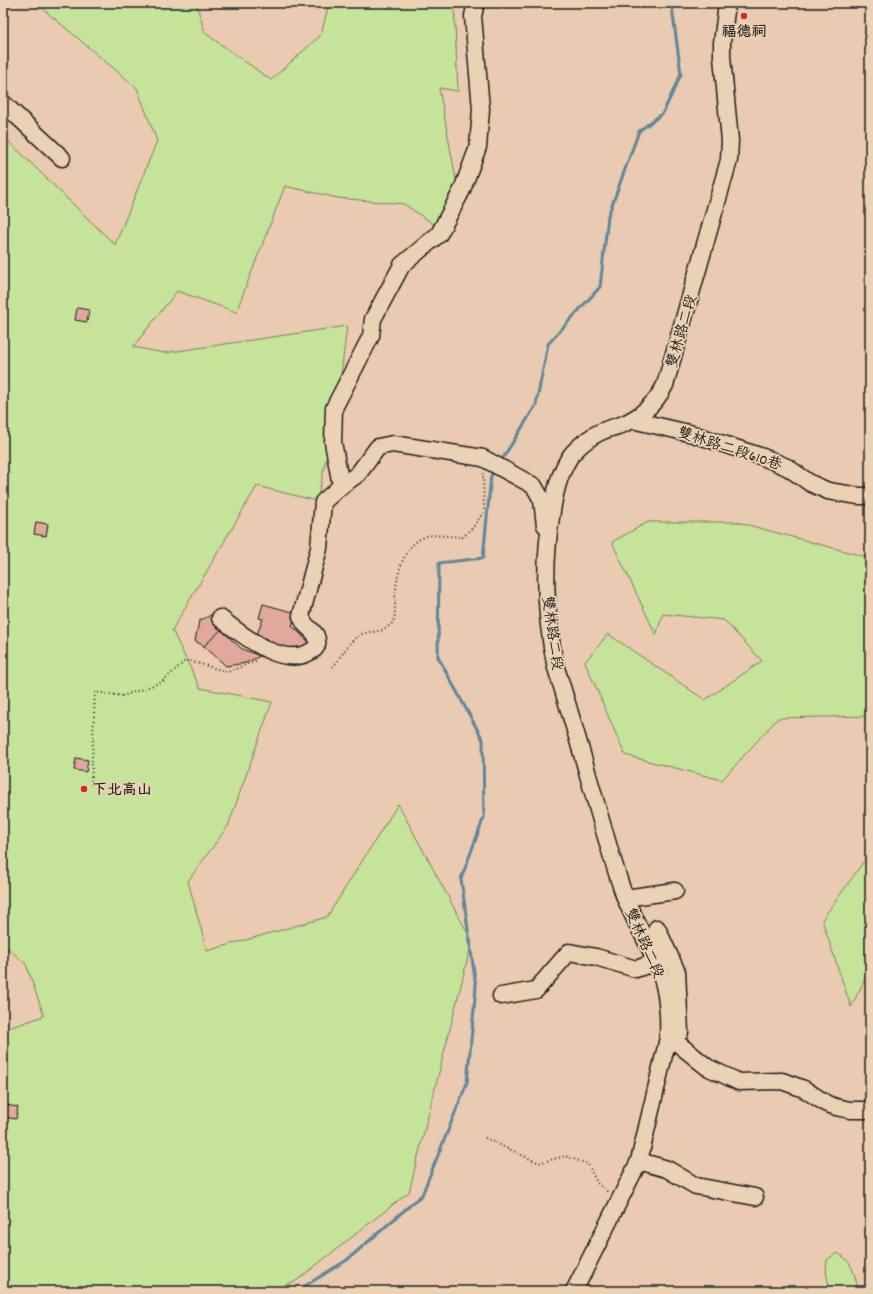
<svg xmlns="http://www.w3.org/2000/svg" width="873" height="1294" font-family="Dekko,'LXGW WenKai TC',sans-serif">
<style>
.green{fill:#c6e39a;stroke:#71805b}
.lines{fill:none;stroke-linecap:round;stroke-linejoin:round}
.stream{stroke:#5f8699;stroke-width:3}
.building{fill:#e2a89e;stroke:#1c1c1c}
.minor-casing{stroke:#1c1c1c;stroke-width:19}
.path{stroke:#1c1c1c;stroke-width:2;stroke-dasharray:1 3;stroke-linecap:butt}
.minor{stroke:#ecd2b4;stroke-width:16}
.poi-dot{fill:#c8321e;stroke:#ecd2b4;stroke-width:1.5}
.labels{text-anchor:middle;stroke-width:3.5;stroke-linejoin:round;paint-order:stroke}
.poi-label{font-size:15px;font-weight:bold;fill:#1c1c1c;stroke:#ecd2b4}
.street-label{font-size:15px;fill:#1c1c1c;stroke:#ecd2b4}
</style>
<rect width="100%" height="100%" fill="#eacab0"/>
<filter id="ink" filterUnits="userSpaceOnUse"><feTurbulence type="fractalNoise" baseFrequency=".025" numOctaves="2"/><feDisplacementMap in="SourceGraphic" scale="8" xChannelSelector="R" yChannelSelector="G"/><feConvolveMatrix kernelMatrix="1 2 1 2 8 2 1 2 1" color-interpolation-filters="sRGB"/></filter>
<g filter="url(#ink)">
<g class="green">
<polygon points="36,3 196,3 205,33 271,80 321,35 329,3 454,3 458,91 439,88 458,190 445,232 404,204 338,198 285,186 236,312 177,291 133,347 164,353 347,326 337,408 317,501 257,486 172,630 200,688 272,702 228,826 188,881 207,951 327,917 398,804 472,941 409,1192 296,1281 268,1291 3,1291 3,1030 44,1016 26,964 3,944 3,713 7,710 3,685 3,136 115,245 157,141 137,88"/>
<polygon points="648,522 737,522 870,558 870,716 778,718 722,780 625,755 585,662 608,634 705,700 762,661 724,620 663,614 656,635 612,542"/>
<polygon points="870,853 870,969 851,1007 822,920"/>
<path d="M836 1253C853 1259 854 1275 859 1291H830L826 1271 827 1260Z"/>
</g>
<g class="lines">
<g class="stream">
<polyline points="501,461 536,405 548,344 600,287 608,216 639,131 663,113 681,74 673,15 672,3"/>
<polyline points="294,1291 300,1289 347,1260 422,1195 467,1083 476,987 461,879 484,817 483,740 438,657 439,563 483,558 491,476 495,469"/>
</g>
</g>
<g class="building">
<polygon points="77,308 89,310 87,322 75,320"/>
<polygon points="36,522 48,524 46,536 34,534"/>
<polygon points="263,604 296,613 292,626 311,644 305,652 255,639 263,619 259,618"/>
<polygon points="217,612 231,622 204,646 195,641 199,621"/>
<polygon points="221,630 242,649 260,656 246,663 226,666 204,646"/>
<polygon points="76,758 88,760 86,772 74,770"/>
<polygon points="6,1105 18,1107 16,1119 4,1117"/>
</g>
<g class="lines">
<g class="minor-casing">
<g id="minor">
<polyline points="3,103 62,158"/>
<polyline points="632,420 693,434 763,457 787,467 810,483 828,491 859,496 870,496"/>
<polyline points="341,486 333,442 334,408 371,336 373,319 402,265 439,234 462,190 478,147 481,109 473,16 476,3"/>
<path d="M220 618C243 635 284 671 313 650 318 647 318 641 316 636 314 631 308 628 305 624 304 622 302 619 301 616L319 548 323 502 341 486 358 474 378 447 393 444 483 458 534 486 542 500 545 525"/>
<polyline points="625,898 675,891"/>
<polyline points="657,928 677,972 680,1032 668,1038"/>
<polyline points="501,996 536,990 569,952 596,957 636,969 656,962"/>
<polyline points="668,1038 676,1042 707,1067 739,1082 782,1081 804,1089 827,1104 836,1107 850,1110 870,1110"/>
<polyline points="639,1161 667,1169 696,1186 755,1197"/>
<path d="M574 1291 639 1161 668 1038C669 1016 668 993 660 972 650 943 631 918 622 889 598 816 580 741 556 668 545 617 543 563 552 511 555 491 560 470 572 454 578 447 585 441 593 436 602 430 611 428 621 425 640 418 656 403 665 385L729 160 730 141 722 57V43L727 3"/>
</g>
</g>
<g class="path">
<path d="M333 667C341 657 349 641 360 635 368 630 380 634 389 626 397 620 394 612 395 604 395 581 401 544 427 536 434 534 454 537 463 537L475 525 484 511 483 473"/>
<polyline points="91,785 95,692 123,696 162,682 186,660 228,672 258,660"/>
<polyline points="485,1138 539,1163 565,1156 588,1164 597,1183 609,1193"/>
</g>
<use href="#minor" class="minor"/>
</g>
</g>
<g class="poi-dot">
<circle cx="744" cy="16" r="4"/>
<circle cx="84" cy="789" r="4"/>
</g>
<g class="labels">
<g class="poi-label">
<text x="744" y="36">福德祠</text>
<text x="92" y="794" text-anchor="start">下北高山</text>
</g>
<g class="street-label">
<text transform="translate(681 331) rotate(-74)" y="5">雙林路二段</text>
<text transform="translate(730 448) rotate(18)" y="5">雙林路二段610巷</text>
<text transform="translate(553 633) rotate(82)" y="5">雙林路二段</text>
<text transform="translate(645 943) rotate(66)" y="5">雙林路二段</text>
</g>
</g>
<rect width="873" height="1294" fill="none" stroke="#ecd2b4" stroke-width="16"/>
<rect x="8" y="8" width="857" height="1278" fill="none" stroke="#1c1c1c" stroke-width="1.5" filter="url(#ink)"/>
</svg>
